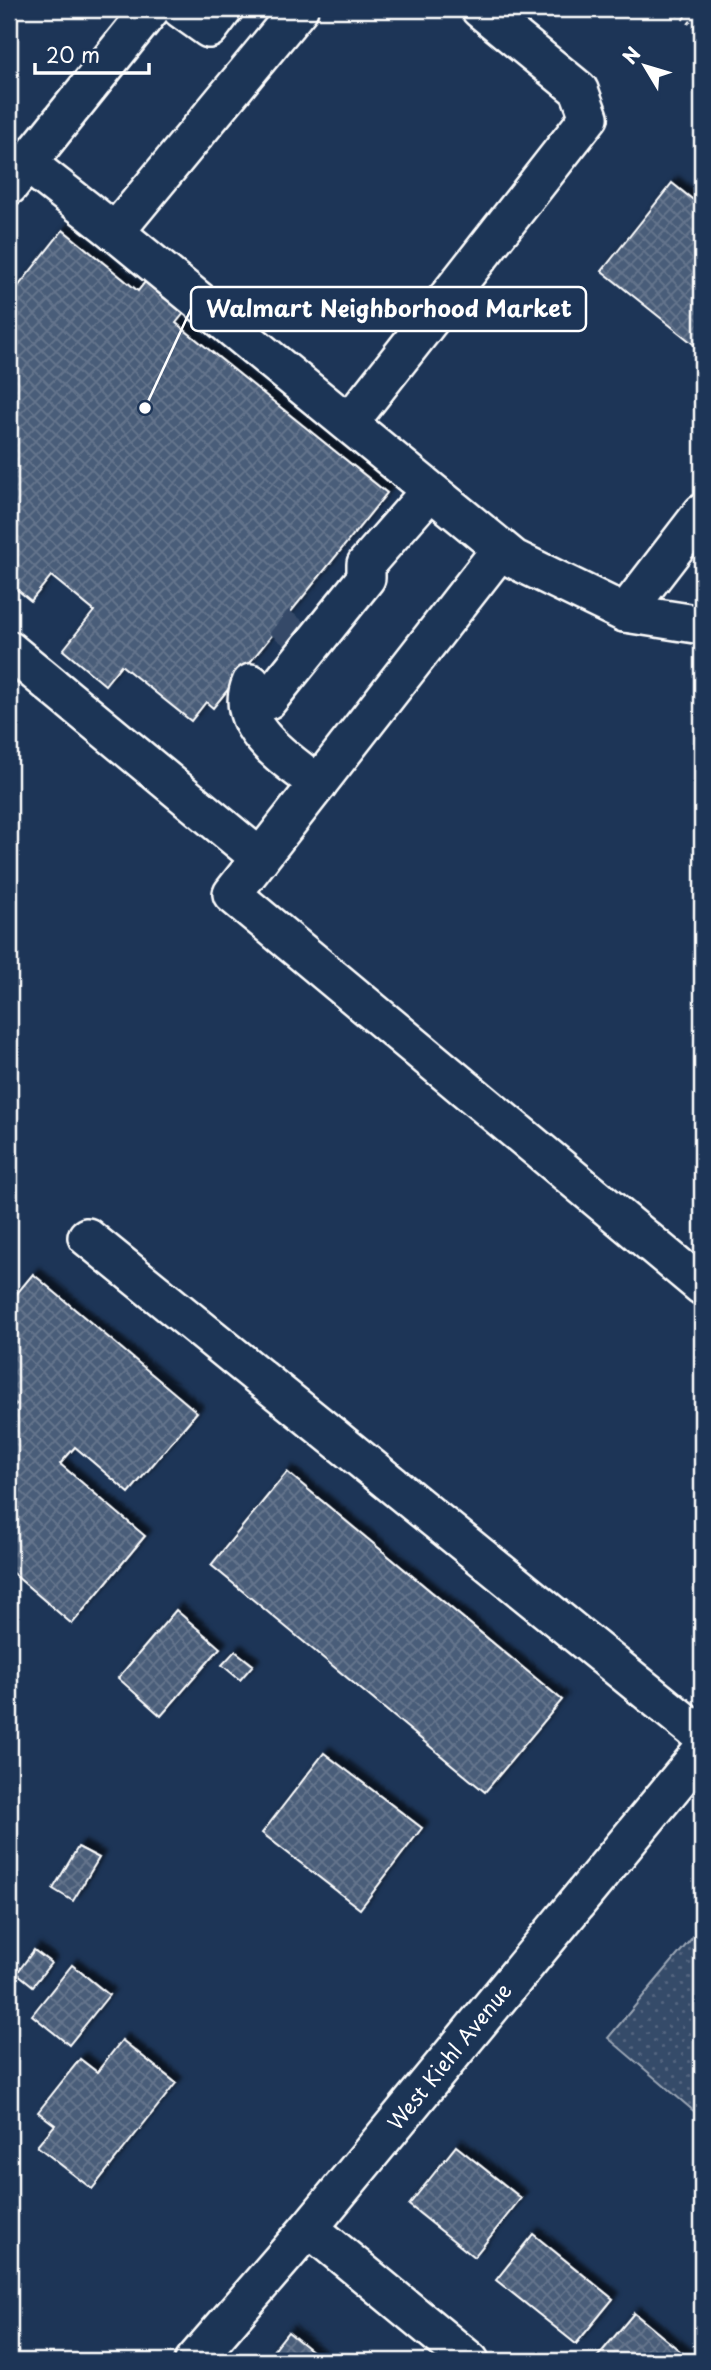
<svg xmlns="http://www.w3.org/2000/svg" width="711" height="2370" font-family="'Playpen Sans',sans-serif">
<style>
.green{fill:url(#green-dots);stroke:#9aa5b4;stroke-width:2}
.building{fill:url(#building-cross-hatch);stroke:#fff;stroke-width:2;filter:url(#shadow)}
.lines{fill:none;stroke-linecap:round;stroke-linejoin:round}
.minor-tunnel{stroke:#344968;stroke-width:37;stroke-dasharray:37 18;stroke-linecap:butt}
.minor-casing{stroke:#fff;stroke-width:42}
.path{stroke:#fff;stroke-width:4.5;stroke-dasharray:2 5;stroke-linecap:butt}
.minor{stroke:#1d3557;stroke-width:37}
.labels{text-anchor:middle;stroke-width:6;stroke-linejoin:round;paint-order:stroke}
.street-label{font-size:21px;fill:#fff;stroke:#1d3557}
.leader{fill:none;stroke:#fff;stroke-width:2.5}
.callout-dot{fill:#fff;stroke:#1d3557;stroke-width:2.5}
.callout{fill:#1d3557;stroke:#fff;stroke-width:2.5}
.callout-label{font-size:23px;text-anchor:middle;font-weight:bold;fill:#fff}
</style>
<defs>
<pattern id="green-dots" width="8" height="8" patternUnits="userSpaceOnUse" patternTransform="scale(1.75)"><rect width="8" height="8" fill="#364b69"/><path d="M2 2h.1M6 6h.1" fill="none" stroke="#546680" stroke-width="1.8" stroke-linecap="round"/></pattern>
<pattern id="building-cross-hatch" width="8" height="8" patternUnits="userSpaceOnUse" patternTransform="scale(1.75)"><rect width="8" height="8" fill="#4a5d79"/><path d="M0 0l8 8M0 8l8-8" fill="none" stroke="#65758d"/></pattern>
<filter id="shadow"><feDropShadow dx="6" dy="-6" stdDeviation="2" flood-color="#0009"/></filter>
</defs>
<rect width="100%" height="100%" fill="#1d3557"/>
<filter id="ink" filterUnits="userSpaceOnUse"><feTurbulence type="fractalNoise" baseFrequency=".0143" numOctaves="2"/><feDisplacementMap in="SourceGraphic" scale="14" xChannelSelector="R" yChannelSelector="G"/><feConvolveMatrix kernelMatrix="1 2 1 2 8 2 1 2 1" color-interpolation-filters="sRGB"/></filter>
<g filter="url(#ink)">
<polygon class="green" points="702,1926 702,2118 608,2038"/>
<g class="building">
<polygon points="672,183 702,207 702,351 602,271"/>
<polygon points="63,230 138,291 145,282 184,313 176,323 387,493 213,708 206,702 191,721 121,665 105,685 63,650 94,611 51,576 31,601 9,583 9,298"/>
<polygon points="33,1274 197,1412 129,1493 75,1447 60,1464 145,1536 72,1624 9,1570 9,1412 16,1404 9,1398 9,1303"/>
<polygon points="287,1472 562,1700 485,1792 211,1565"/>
<polygon points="176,1610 220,1648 161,1716 118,1678"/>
<polygon points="235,1651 253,1665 240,1680 222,1665"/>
<polygon points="324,1753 422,1828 360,1909 262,1833"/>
<polygon points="78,1847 99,1858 73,1901 53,1889"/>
<polygon points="34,1950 51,1963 33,1986 17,1973"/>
<polygon points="72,1965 109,1995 69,2045 32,2015"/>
<polygon points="122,2040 176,2083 92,2189 37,2146 55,2125 38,2112 80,2059 97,2072"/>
<polygon points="456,2146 521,2198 474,2257 409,2205"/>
<polygon points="533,2234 613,2299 576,2344 496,2280"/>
<polygon points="634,2313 692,2361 594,2361"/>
<polygon points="288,2332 324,2361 265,2361"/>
</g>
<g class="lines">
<polyline class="minor-tunnel" points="284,645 303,621"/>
<g class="minor-casing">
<g id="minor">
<polyline points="181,9 209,29 224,9"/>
<polyline points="299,9 115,232 514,559 625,613 702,625"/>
<polyline points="27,163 115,232"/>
<polyline points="9,186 151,9"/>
<polyline points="349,423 589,117 579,90 480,9"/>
<polyline points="501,549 232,894 702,1286"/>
<polyline points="625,613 702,513"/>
<polyline points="9,650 260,858"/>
<path d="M251 683C232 727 290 762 318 784"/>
<polyline points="248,706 268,700 366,578 366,564 430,491"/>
<polyline points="87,1237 702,1736"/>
<polyline points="309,2228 470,2361"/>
<polyline points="194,2361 309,2228 702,1751"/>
</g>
</g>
<polyline class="path" points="672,9 702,32"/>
<use href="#minor" class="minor"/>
</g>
</g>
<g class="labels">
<g class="street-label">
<text transform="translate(450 2057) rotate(-51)" y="7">West Kiehl Avenue</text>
</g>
</g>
<path class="leader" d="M145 408L191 309"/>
<circle class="callout-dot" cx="145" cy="408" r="7"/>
<rect class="callout" x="191" y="287" width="395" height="44" rx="7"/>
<g class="callout-label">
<text x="389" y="317">Walmart Neighborhood Market</text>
</g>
<rect width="711" height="2370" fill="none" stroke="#1d3557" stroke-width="35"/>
<rect x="18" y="18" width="676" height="2335" fill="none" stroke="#fff" stroke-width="2.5" filter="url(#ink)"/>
<g transform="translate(645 66) rotate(308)" stroke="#1d3557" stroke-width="5" paint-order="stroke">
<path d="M0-5L12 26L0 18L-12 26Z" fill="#ffffff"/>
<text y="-10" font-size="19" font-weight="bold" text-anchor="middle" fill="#ffffff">N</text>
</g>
<path d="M35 63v10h114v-10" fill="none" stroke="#ffffff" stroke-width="3.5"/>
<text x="46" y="63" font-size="21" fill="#ffffff" stroke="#1d3557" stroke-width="5" paint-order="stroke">20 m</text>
</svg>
